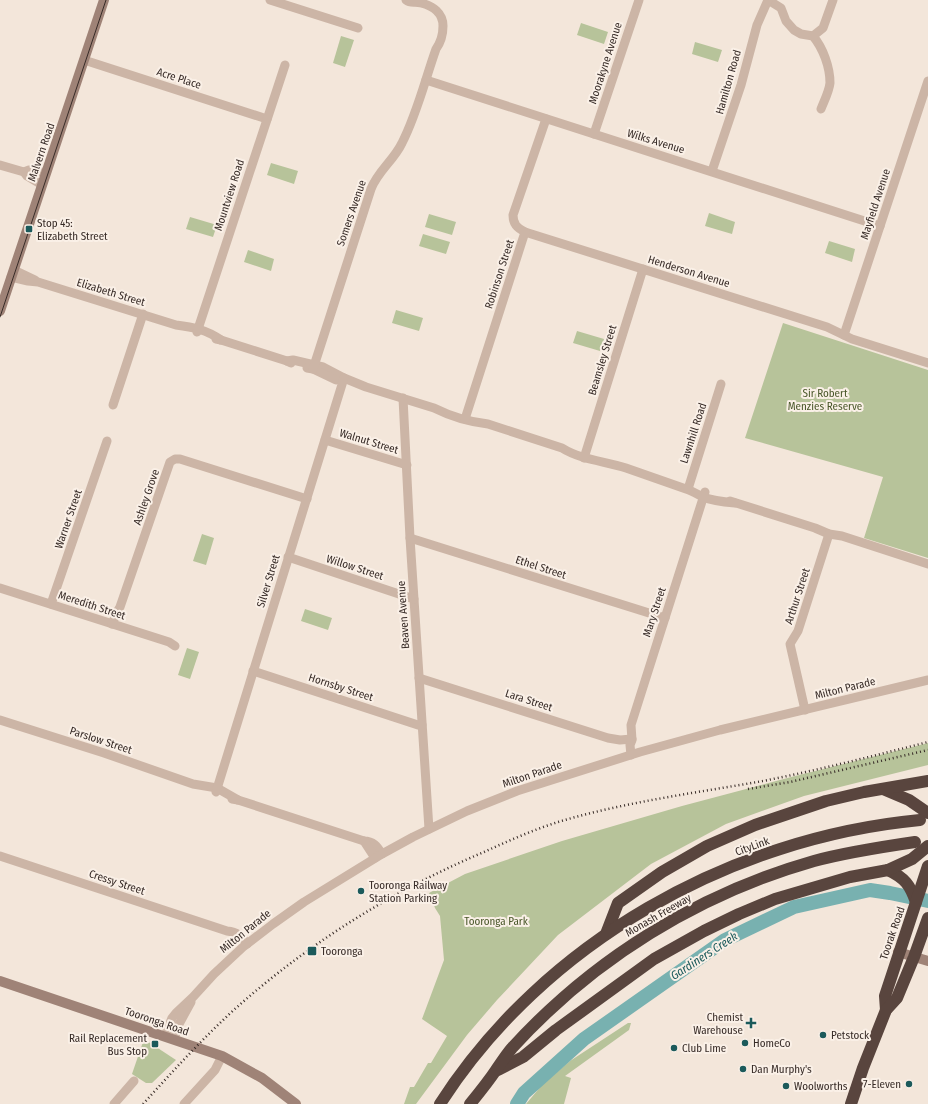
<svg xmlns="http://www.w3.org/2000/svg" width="928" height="1104" font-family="'Fira Sans Condensed',sans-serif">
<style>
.green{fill:#b7c39a}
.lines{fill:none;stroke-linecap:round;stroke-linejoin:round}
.river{stroke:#78b1b0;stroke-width:14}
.street{stroke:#ccb5a6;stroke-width:9}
.secondary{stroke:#9f8377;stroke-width:10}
.highway{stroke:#59453e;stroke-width:12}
.tram{stroke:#372b27;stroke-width:1}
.rail{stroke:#372b27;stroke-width:2.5;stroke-dasharray:1 3;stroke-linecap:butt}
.poi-dot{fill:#1b5a5b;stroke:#faf0e7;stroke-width:1.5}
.labels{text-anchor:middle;stroke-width:4;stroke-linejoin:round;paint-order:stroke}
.street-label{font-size:11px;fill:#372b27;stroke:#faf0e7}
.poi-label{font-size:11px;fill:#372b27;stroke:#faf0e7;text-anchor:start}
.park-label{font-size:11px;fill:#49572a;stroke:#faf0e7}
.water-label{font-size:12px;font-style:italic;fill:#1b5a5b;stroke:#faf0e7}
</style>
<rect width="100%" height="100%" fill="#f3e6da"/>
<g class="green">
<polygon points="581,23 608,32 604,44 577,35"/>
<polygon points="341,36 354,40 345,67 333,63"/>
<polygon points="695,42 722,50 718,62 692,54"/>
<polygon points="271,163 298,171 294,184 267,175"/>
<polygon points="709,213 735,222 732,234 705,226"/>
<polygon points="429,214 456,222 452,235 425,227"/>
<polygon points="190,217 217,225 213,237 186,229"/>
<polygon points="423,234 450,242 446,254 419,246"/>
<polygon points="829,241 855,249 852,262 825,253"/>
<polygon points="248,250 274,259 271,271 244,262"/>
<polygon points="396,310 423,318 419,331 392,323"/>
<polygon points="783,323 928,370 928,558 864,538 883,477 745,438"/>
<polygon points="577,331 604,339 600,351 573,343"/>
<polygon points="202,534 214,538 206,565 193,561"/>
<polygon points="305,609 332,618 328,630 301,621"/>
<polygon points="187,648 199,652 190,679 178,675"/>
<polygon points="928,743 928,765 804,796 726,824 651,864 558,935 497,1000 467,1035 416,1104 404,1104 410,1087 414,1087 428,1063 431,1063 447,1036 422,1019 444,960 440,916 435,908 429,893 465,874 562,841 682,806 795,776"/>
<polygon points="628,1023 631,1023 629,1030 565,1076 571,1078 564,1104 526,1104 542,1085 570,1061"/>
<polygon points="144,1039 176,1060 152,1083 146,1083 132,1074"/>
</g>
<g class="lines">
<polyline class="river" points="517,1104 524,1093 584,1039 725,940 794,907 870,890 890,893 928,901"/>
<g class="street">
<polyline points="270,0 358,28"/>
<path d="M768 0 781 8 786 21 794 30 801 34 813 36C823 48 830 67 830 83 829 92 824 101 821 109"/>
<polyline points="813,36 823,28 833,0"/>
<polyline points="84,60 267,119"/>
<polyline points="426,80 880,226"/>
<polyline points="594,134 639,0"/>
<polyline points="0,165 24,172 27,176 42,185"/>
<polyline points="712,171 741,85 757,25 768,0"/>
<polyline points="24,172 29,170 46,173"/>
<polyline points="525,232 827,327 852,339 928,363"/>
<polyline points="14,270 35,280"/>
<path d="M11 277 28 281 38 282 176 325C193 327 207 330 221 340"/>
<polyline points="197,332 285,65"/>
<polyline points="844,335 928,81"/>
<polyline points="216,339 221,340 287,361 291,363"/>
<path d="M287 361 293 360 323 367 344 378 366 387 434 408C450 416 470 422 488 424L562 448C581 460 605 461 626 468 646 475 666 482 686 489 692 491 697 494 703 497 713 501 724 502 735 503"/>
<polyline points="307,368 313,369 336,380"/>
<path d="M313 369 371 189C378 171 394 160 402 143 417 114 425 80 436 49 441 42 443 34 443 26 443 13 433 6 421 3 415 1 411 4 406 0"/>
<polyline points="403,398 410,538 429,829"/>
<polyline points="113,405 143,314"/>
<path d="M465 419 525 232C517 228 513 224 513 215L546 119"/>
<polyline points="325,440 407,465"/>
<polyline points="584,458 643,269"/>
<polyline points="688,489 721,384"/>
<polyline points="730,501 815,528 829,534 842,536 928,564"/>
<polyline points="410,538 665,618"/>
<polyline points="288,557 414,599"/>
<polyline points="0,588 169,642 175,646"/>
<polyline points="51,604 107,441"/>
<polyline points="112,624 117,612 120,607 170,462 175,459 180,459 307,499"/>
<polyline points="253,671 418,725 422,725"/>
<polyline points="419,678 608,738 620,740 632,739"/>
<polyline points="805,710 790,644 798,631 829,534"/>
<polyline points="0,720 104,753 193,784 217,788 238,800"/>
<polyline points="631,755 630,745 632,740 631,725 705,492"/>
<polyline points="216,792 344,378"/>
<path d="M232 799 238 800 364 841C373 841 377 846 382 854"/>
<polyline points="364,841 375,858"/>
<path d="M0 856 227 931C237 932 241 935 247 944"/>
<polyline points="165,1036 172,1018 176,1013 193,997 214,974 243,947 273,924 304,902 382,854 413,837 467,811 517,791 640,752 720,730 928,680"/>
<polyline points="174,1039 179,1024 191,1002"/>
<polyline points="114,1104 134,1081"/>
<polyline points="184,1104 215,1070 222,1056"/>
</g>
<g class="secondary">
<polyline points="0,311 104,0"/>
<polyline points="898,952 928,961"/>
<polyline points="0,981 222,1056 262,1078 296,1104"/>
</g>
<g class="highway">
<polyline points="883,789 909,800 928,813"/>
<path d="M888 870C905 878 910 885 916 902"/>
<polyline points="606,934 618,903 662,872 707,846 755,825 826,801 864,792 928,781"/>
<polyline points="886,1010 885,996 928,866"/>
<polyline points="498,1070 523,1057 556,1030 654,959 704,931 739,914 775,899 850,877 888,870 912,859 928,846"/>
<path d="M440 1104C544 942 730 838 920 820"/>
<path d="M470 1104C479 1093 488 1082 496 1070 501 1063 506 1055 512 1048 593 959 698 894 814 861 847 852 881 847 915 842"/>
<polyline points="851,1104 863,1068 886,1010 897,998 914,957 928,918"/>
</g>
<polyline class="tram" points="0,317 106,0"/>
<g class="rail">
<polyline points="748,789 790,782 928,750"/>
<path d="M143 1104C173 1071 203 1038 236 1008 309 943 394 890 484 852 508 841 533 830 558 822 625 802 695 793 763 781 819 770 873 756 928 742"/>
</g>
</g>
<g class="poi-dot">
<rect x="25" y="225" width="8" height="8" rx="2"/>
<circle cx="361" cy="891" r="4"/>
<rect x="307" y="946" width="10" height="10" rx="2"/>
<path d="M749 1017h4v4h4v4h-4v4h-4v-4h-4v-4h4z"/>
<circle cx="823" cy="1035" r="4"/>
<circle cx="745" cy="1043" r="4"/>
<rect x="151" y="1040" width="8" height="8" rx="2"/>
<circle cx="674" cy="1048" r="4"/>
<circle cx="743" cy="1069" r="4"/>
<circle cx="909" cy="1084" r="4"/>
<circle cx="786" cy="1086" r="4"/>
</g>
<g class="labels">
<g class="street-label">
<text transform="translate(605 63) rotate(-72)" y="4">Moorakyne Avenue</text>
<text transform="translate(179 78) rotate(18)" y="4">Acre Place</text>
<text transform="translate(728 82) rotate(-74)" y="4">Hamilton Road</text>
<text transform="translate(656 141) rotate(17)" y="4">Wilks Avenue</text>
<text transform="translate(41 152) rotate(-71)" y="4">Malvern Road</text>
<text transform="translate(229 195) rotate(-72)" y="4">Mountview Road</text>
<text transform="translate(875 204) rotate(-72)" y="4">Mayfield Avenue</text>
<text transform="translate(351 213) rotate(-71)" y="4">Somers Avenue</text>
<text transform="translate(689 271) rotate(17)" y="4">Henderson Avenue</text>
<text transform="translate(499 274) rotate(-72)" y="4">Robinson Street</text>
<text transform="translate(111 292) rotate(17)" y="4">Elizabeth Street</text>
<text transform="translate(602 360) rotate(-73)" y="4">Beamsley Street</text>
<text transform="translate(693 433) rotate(-72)" y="4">Lawnhill Road</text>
<text transform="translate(369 441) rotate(17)" y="4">Walnut Street</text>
<text transform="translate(146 497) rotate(-71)" y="4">Ashley Grove</text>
<text transform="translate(68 519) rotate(-71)" y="4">Warner Street</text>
<text transform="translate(355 567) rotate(18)" y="4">Willow Street</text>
<text transform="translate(541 567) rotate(18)" y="4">Ethel Street</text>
<text transform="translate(268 581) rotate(-73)" y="4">Silver Street</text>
<text transform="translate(797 596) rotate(-72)" y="4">Arthur Street</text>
<text transform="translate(92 605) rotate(18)" y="4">Meredith Street</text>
<text transform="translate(654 612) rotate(-72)" y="4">Mary Street</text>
<text transform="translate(403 615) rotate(-94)" y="4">Beaven Avenue</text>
<text transform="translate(341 687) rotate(18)" y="4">Hornsby Street</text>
<text transform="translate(845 688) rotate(-14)" y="4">Milton Parade</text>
<text transform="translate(529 700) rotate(18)" y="4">Lara Street</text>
<text transform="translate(101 740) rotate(18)" y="4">Parslow Street</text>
<text transform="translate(532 774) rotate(-19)" y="4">Milton Parade</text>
<text transform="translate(752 846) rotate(-20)" y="4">CityLink</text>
<text transform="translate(117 882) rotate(18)" y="4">Cressy Street</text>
<text transform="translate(658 915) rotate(-30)" y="4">Monash Freeway</text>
<text transform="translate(245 931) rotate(-39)" y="4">Milton Parade</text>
<text transform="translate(892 933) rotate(-71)" y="4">Toorak Road</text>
<text transform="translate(157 1021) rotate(19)" y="4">Tooronga Road</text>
</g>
<g class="poi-label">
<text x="37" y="227">Stop 45:<tspan x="37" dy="13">Elizabeth Street</tspan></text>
<text x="369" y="889">Tooronga Railway<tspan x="369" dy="13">Station Parking</tspan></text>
<text x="321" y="955">Tooronga</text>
<text x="743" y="1021" text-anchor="end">Chemist<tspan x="743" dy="13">Warehouse</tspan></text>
<text x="831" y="1039">Petstock</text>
<text x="147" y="1042" text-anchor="end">Rail Replacement<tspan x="147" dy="13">Bus Stop</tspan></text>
<text x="753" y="1047">HomeCo</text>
<text x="682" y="1052">Club Lime</text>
<text x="751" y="1073">Dan Murphy's</text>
<text x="901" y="1088" text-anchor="end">7-Eleven</text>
<text x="794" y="1090">Woolworths</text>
</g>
<g class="park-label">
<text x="825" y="397">Sir Robert<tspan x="825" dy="13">Menzies Reserve</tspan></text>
<text x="496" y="925">Tooronga Park</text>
</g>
<g class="water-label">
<text transform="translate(704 956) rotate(-33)" y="4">Gardiners Creek</text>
</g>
</g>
</svg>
